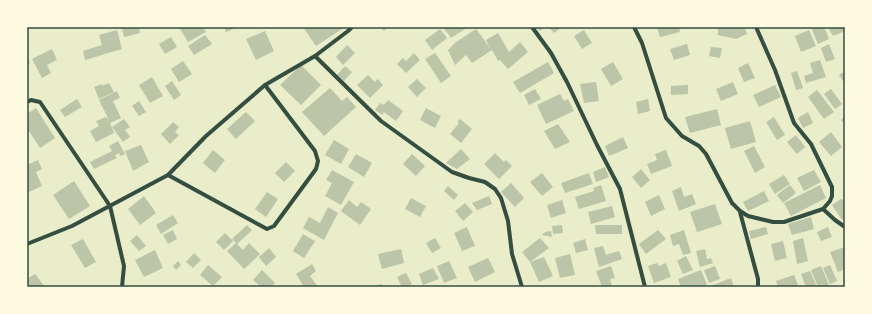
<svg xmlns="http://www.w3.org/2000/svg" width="872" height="314" font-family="Spectral,serif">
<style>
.building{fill:#bcc5a7}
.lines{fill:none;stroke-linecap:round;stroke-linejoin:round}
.minor{stroke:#344e41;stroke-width:4}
.neatline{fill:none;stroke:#344e41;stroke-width:1.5}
</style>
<rect width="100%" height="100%" fill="#e9edc9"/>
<g class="building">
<polygon points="126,27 139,27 140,33 124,37 122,28"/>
<polygon points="179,27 203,27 206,32 188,42"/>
<polygon points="224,27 238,27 226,32"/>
<polygon points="303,27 345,27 316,46"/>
<polygon points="380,27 388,27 384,31"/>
<polygon points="443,27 468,27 451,38"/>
<polygon points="536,27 545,27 540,31"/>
<polygon points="549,27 562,27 554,33"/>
<polygon points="657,27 679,27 680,32 660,37"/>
<polygon points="718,27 744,27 747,34 736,39 718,35"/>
<polygon points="811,27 824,27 829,39 818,44"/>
<polygon points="828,27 845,27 845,31 833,36"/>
<polygon points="440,29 447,38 432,50 425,40"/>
<polygon points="476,29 490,48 486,40 498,33 509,52 520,42 528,52 508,69 500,60 498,61 492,50 472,63 466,55 455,65 448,50 456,42"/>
<polygon points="117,30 122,49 85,60 83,51 102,45 99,35"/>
<polygon points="584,30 592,43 582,49 574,36"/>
<polygon points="809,30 816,46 801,52 795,36"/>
<polygon points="265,31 274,51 256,60 246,39"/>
<polygon points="205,35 212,44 194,55 188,46"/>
<polygon points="171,37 177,47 165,54 159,44"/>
<polygon points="687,44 690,55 674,60 670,49"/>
<polygon points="829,44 835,59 826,62 821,48"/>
<polygon points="347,45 355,53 343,65 336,57"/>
<polygon points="711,47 722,48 720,58 709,56"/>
<polygon points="52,49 57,60 47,65 51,73 42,78 32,59"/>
<polygon points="414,53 420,60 406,73 397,64 403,58 406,61"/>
<polygon points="435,53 451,76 441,83 425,59"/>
<polygon points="27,55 30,63 27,64"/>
<polygon points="820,60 826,77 806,83 804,76 813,73 810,63"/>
<polygon points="183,61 192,74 179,82 171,69"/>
<polygon points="548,62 554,73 520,93 513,82"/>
<polygon points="613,62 623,79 611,86 601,69"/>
<polygon points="748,63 755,78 744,82 738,68"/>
<polygon points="301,65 321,85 301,105 280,85"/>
<polygon points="345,66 352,72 344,81 337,75"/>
<polygon points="797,71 803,88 796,90 791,73"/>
<polygon points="845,71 845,84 839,75"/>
<polygon points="368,75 375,82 378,79 383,85 370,98 357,85"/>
<polygon points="152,77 163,96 150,103 139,85"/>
<polygon points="417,79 426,88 417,97 408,87"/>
<polygon points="172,81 181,95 174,100 165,86"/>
<polygon points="596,82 599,101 584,103 580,84"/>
<polygon points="733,82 738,94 721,101 716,89"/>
<polygon points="109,83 114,92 99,99 94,87 102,84 102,86"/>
<polygon points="688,85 688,94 671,95 671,86"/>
<polygon points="775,85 781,97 759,107 753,95"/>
<polygon points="330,88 342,101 347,97 356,107 324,136 302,112"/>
<polygon points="535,89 541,99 529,105 524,95"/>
<polygon points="831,89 842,104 835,109 824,94"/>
<polygon points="817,90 834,112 824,119 808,97"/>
<polygon points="117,91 120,98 113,101 121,118 110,123 114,133 96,142 90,131 99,126 96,121 106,117 109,120 99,100"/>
<polygon points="560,94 564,101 568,99 574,111 546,124 537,105"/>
<polygon points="77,99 82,107 65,117 60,110"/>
<polygon points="648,99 650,111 638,114 636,102"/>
<polygon points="388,100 403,111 396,121 384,112 382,115 375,110 380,103 384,105"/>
<polygon points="139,101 146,112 139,116 132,106"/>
<polygon points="36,108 55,138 40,148 29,131 27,133 27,114"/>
<polygon points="426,108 441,116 435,128 420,120"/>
<polygon points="717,109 721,125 690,133 685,117"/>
<polygon points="246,112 255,121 236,139 227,129"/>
<polygon points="808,112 813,123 803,128 798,118"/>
<polygon points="774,117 785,135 777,140 766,122"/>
<polygon points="844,117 845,117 845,125 841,120"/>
<polygon points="124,119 130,127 125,130 130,137 123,142 112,127"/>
<polygon points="460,119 472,129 461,143 450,134 459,123 457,122"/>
<polygon points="750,121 756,142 731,149 725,128"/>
<polygon points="173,122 179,127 175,132 179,135 170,144 161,134"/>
<polygon points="558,124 570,142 555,149 544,131"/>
<polygon points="831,132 842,147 831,156 819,142"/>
<polygon points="796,135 805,147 797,154 787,142"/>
<polygon points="623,137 628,148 609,156 605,146"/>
<polygon points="334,140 349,149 341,164 325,155"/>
<polygon points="118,141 125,154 120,156 119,153 115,155 117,158 94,169 90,162 112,151 109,146"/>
<polygon points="141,145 149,162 133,171 125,151"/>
<polygon points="754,146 765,167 755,173 744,151"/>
<polygon points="461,149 470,159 457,169 446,163"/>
<polygon points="213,150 225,160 215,173 203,163"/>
<polygon points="666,150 672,166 651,174 647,164 657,160 655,154"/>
<polygon points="495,153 504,162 506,160 512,166 499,179 484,164"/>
<polygon points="356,154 372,163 364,177 348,167"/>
<polygon points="412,154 425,166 416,176 403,164"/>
<polygon points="38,160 42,169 36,172 42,186 27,193 27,165"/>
<polygon points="286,162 295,171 284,182 275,173"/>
<polygon points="605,167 609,177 596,182 593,172"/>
<polygon points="641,169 650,180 641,188 632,177"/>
<polygon points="332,170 354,182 341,205 325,196 332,183 326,180"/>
<polygon points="814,170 821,182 804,191 797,178"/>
<polygon points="542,173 553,187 542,196 530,182"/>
<polygon points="589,173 593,184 565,193 561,183"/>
<polygon points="784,175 790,184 775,194 769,184"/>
<polygon points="74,181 90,206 69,219 53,195"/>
<polygon points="511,183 524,198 515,207 501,192"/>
<polygon points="601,185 606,201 579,209 575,197 594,191 593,188"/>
<polygon points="790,185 796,193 783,203 777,195"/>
<polygon points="820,185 826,198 791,216 784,203"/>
<polygon points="448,186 458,195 454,200 444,191"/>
<polygon points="681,187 684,197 692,194 696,204 679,211 672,191"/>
<polygon points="764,191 769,201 748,211 743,202"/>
<polygon points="267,192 278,199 266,217 255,209"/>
<polygon points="659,195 665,209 651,216 645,202"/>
<polygon points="144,196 156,213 140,225 128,209"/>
<polygon points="489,196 492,204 477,210 472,203"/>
<polygon points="411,198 426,206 420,217 405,209"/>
<polygon points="841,199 843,200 845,203 845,218 842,220 832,205"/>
<polygon points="349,200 357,207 361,202 371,209 360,225 341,211"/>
<polygon points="562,200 566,213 551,218 547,205"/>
<polygon points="465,203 473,212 463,221 455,211"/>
<polygon points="715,204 722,224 697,232 690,212"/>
<polygon points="612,206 615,217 591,224 588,212"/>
<polygon points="328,207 338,213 324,240 303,228 309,217 320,223"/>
<polygon points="173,215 178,223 161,234 156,225"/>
<polygon points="811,217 814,229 792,235 788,224"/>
<polygon points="247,225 252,230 237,244 243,250 249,243 260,254 244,269 227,251 236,243 232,239"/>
<polygon points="562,225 563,233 553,234 552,226"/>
<polygon points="595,225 622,225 622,234 596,234"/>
<polygon points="467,227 475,246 462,251 454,233"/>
<polygon points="766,227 768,234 751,239 749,231"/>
<polygon points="828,227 832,237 821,241 817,232"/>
<polygon points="173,230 177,239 168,244 163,235"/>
<polygon points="658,230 666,239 646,254 639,244"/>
<polygon points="684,230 691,253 683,255 679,244 673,246 670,235"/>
<polygon points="551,231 552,237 542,235 545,232"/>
<polygon points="225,233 233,241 224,250 216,242"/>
<polygon points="303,234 315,241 304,258 293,251"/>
<polygon points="137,235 146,246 139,251 130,241"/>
<polygon points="435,238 441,248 432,253 426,243"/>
<polygon points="540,238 549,248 530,262 522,252"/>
<polygon points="803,238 808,261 797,264 793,241"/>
<polygon points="83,239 96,262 85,268 71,245"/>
<polygon points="585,239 588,250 576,253 573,243"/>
<polygon points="783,241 787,258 775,261 771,244"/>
<polygon points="603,246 606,255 619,251 622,259 599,267 594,248"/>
<polygon points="845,247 845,269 838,272 830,252"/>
<polygon points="269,248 276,257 266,266 259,257"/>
<polygon points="401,249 404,263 382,269 378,254"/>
<polygon points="705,249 707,259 711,258 713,263 700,267 696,251"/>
<polygon points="155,250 163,268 144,277 135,260"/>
<polygon points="194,253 201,260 193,268 186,262"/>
<polygon points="570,254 575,275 560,278 555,258"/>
<polygon points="686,256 693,270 683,274 677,261"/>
<polygon points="544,257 553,276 539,282 530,262"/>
<polygon points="488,258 495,272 475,282 468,267"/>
<polygon points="178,261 181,265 176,270 173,266"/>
<polygon points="449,261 457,278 444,283 437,266"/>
<polygon points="657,263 659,266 666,263 671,277 654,283 648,266"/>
<polygon points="312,264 316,271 310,276 318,287 304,287 296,274"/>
<polygon points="208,265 222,277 213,286 200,275"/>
<polygon points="830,265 837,281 830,284 823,268"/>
<polygon points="611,266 615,278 610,279 612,287 602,287 596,271"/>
<polygon points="715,266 720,279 709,283 704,270"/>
<polygon points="821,266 829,285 825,287 818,287 811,270"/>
<polygon points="433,268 439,279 423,285 419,274"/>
<polygon points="262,270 275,283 271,287 261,287 253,280"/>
<polygon points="701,270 707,285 703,287 681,287 678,279"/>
<polygon points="810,271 817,287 806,287 801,274"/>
<polygon points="406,273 412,284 406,287 402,287 397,277"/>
<polygon points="35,274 45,287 29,287 27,284 27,279"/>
<polygon points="794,275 798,285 791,287 778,287 776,281"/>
<polygon points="731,278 734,287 708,287"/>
<polygon points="382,284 383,287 373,287 373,286"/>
</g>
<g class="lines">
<g class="minor">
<polyline points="532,27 551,53 567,82 597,145 620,189 645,287"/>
<polyline points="634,27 642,43 666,118 682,136 699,146 706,154 732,203 740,211 748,216 773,222 784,222 823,209 830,201 832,196 832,187 811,144 794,123 775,70 756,27"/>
<polyline points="315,56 381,121 452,172 469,178 485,182 495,189 501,198 508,221 512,254 522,287"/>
<polyline points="27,102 31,100 40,102 110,206 124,266 122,287"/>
<polyline points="168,175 267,229 274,226 316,169 318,161 315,151 265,85"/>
<polyline points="823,209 835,220 845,227"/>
<polyline points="740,212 758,279 758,287"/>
<polyline points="27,244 72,226 168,175 206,136 265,85 315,56 348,31 352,27"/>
</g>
</g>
<rect width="872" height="314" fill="none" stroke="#fefae0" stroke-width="56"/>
<rect x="28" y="28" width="816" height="258" class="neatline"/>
</svg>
